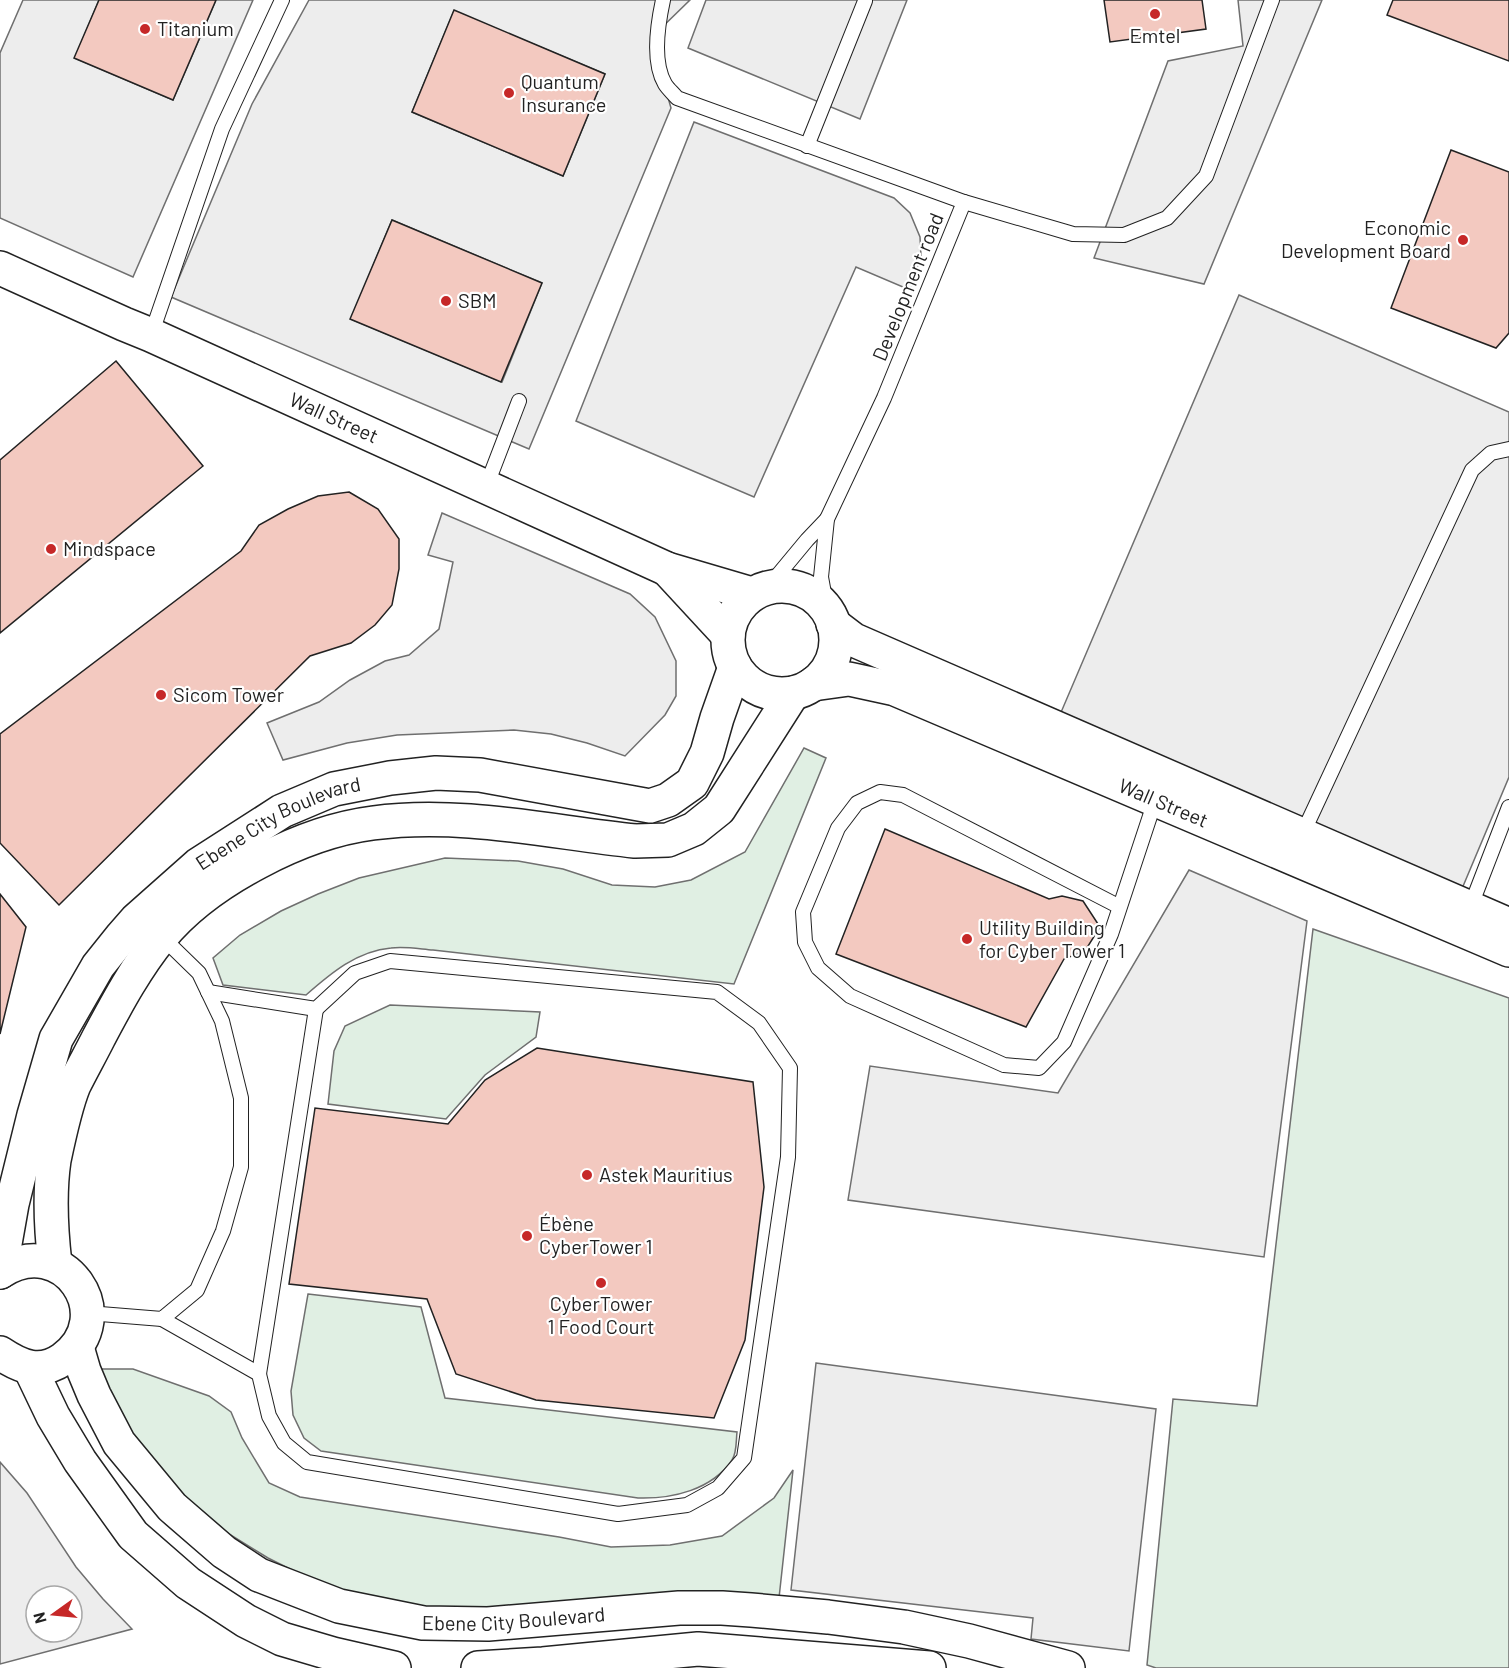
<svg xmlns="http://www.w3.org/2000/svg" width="1509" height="1668" font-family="Barlow,sans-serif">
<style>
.green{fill:#e0efe3;stroke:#6f6f6f;stroke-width:1.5}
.parking{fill:#ededed;stroke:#6f6f6f;stroke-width:1.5;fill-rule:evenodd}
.building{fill:#f3c9c0;stroke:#222;stroke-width:1.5}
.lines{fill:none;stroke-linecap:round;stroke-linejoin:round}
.service-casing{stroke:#222;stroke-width:16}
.tertiary-casing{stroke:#222;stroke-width:36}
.service{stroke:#fff;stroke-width:14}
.tertiary{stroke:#fff;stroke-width:33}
.poi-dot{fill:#c62828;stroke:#fff;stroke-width:2}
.labels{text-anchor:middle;stroke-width:4.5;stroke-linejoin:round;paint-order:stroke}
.poi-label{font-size:20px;fill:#222;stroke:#fff;text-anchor:start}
.street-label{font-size:20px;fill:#222;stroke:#fff}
</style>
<rect width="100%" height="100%" fill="#fff"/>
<g class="green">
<path d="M804 748 826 758 734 984 433 950C420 949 404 946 391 948 357 951 331 973 306 995L223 985 213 958 240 935 281 911 318 894 359 878 445 858 518 861 563 869 612 885 655 887 691 880 745 852Z"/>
<polygon points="1313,929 1509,998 1509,1668 1156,1668 1147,1665 1173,1399 1257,1406"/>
<polygon points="390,1005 540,1012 536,1037 485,1075 446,1119 328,1104 334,1051 345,1026"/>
<path d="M308 1294 421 1307 445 1398 737 1432C736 1440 737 1453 732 1460 712 1490 672 1499 638 1498L321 1451 304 1438 293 1415 291 1391Z"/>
<polygon points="97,1369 133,1369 209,1396 231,1412 242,1438 269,1483 300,1497 559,1537 611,1547 670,1545 722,1536 774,1498 793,1470 779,1598 451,1611 358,1597 314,1581 268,1558 229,1534 198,1509 141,1452"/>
</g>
<g class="parking">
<polygon points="23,0 99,0 75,58 173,100 216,0 253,0 133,277 0,218 0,53"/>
<path d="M309 0H690L651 38 671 108 529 449 171 297 252 104ZM454 11 605 74 563 176 412 112ZM392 220 542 283 502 382 351 319Z"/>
<polygon points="706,0 907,0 860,119 688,48"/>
<polygon points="1238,0 1322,0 1204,284 1094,258 1168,61 1243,46"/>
<polygon points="694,122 894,198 910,213 920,237 921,256 910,290 856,267 754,497 576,421"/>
<polygon points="1239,295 1509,412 1509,777 1461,891 1059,717"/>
<polygon points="442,513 630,594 655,617 676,661 676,696 665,715 625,756 587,743 551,734 514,730 397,735 347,743 283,760 267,723 319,702 350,680 385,661 409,655 439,629 453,562 428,555"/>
<polygon points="1189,870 1307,921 1264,1257 848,1200 870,1066 1058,1093"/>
<polygon points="816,1363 1156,1409 1129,1651 1031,1639 1033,1618 791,1590"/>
<path d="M0 1462 27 1493 76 1567 103 1599 132 1629 0 1664ZM36 1596H72V1632H36Z"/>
</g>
<g class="building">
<polygon points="99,0 216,0 173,100 74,58"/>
<polygon points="1104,0 1202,0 1206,29 1110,42"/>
<polygon points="1393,0 1509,0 1509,61 1387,15"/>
<polygon points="454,10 605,74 563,176 412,112"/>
<polygon points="1451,150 1509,172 1509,333 1496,348 1391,308"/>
<polygon points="392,220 542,283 501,382 350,319"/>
<polygon points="116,361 203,466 0,633 0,460"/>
<polygon points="349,492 378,509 399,539 399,569 392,605 375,625 351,643 310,656 59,905 0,843 0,734 241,551 259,525 288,509 318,496"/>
<polygon points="885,829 1049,899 1062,896 1083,901 1100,927 1085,951 1064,959 1026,1027 836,954"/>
<polygon points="0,894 26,927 0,1034"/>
<polygon points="537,1048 753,1082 764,1187 745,1340 714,1418 536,1400 456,1374 427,1299 289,1284 315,1108 448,1124 485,1080"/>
</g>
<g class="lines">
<g class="service-casing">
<g id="service">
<path d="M663 0C658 23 652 62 665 84 668 89 673 93 677 98L964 202 884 398 827 519 821 577 827 610"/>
<polyline points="807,146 865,1"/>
<polyline points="964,202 1073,234 1124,235 1167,218 1206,176 1272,0"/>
<polyline points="151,335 222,129 282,0"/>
<polyline points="486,487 519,401"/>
<polyline points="768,587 807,540 827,519"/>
<polyline points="1302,835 1472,470 1491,453 1509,449"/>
<polyline points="1120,907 903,795 880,792 857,803 838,828 803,912 805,942 818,968 850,996 1004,1065 1039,1068 1064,1042 1111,934 1155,801"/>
<polyline points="1470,908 1509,807"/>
<polyline points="88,1313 162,1319 197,1290 223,1231 241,1167 241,1098 222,1021 199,973 161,936"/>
<polyline points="162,1319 259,1374 269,1416 284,1443 307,1462 618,1514 687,1505 718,1488 744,1458 788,1157 790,1068 759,1023 717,992 390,961 355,973 316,1009 208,992"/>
<polyline points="259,1374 316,1009"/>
</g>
</g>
<g class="tertiary-casing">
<g id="tertiary">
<path id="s1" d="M0 268 124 324 151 335 667 569 752 594"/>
<polyline points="667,569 728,635"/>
<circle cx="782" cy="640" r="54"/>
<polyline points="833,624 854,640 1509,925"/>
<path id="s2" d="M813 684 849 679 895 689 1509 950"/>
<path d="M55 1264C51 1230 49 1194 54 1160 58 1141 67 1102 74 1085 82 1069 91 1053 99 1037 117 1003 137 966 161 937 207 881 302 832 373 823 460 811 549 832 635 841L668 840 694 829 719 809 793 693"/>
<path id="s3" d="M0 1272 12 1204 34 1115 56 1039 98 966 122 936 136 920 198 865 282 811 334 789 390 778 436 773 480 775 650 806 668 800 692 783 707 753 717 718 735 667"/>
<path d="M0 1272C63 1230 122 1316 63 1359 40 1375 21 1367 0 1353"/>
<path id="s4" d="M77 1347 84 1371 94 1395 119 1443 172 1507 224 1552 259 1575 339 1606 423 1623 488 1624 679 1608H722L751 1610 828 1617 904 1627 969 1641 1068 1668"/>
<polyline points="30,1368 53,1416 80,1461 133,1535 188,1583 246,1621 282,1639 333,1654 394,1668"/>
<polyline points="478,1668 543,1664 698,1649 929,1668"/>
</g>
</g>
<use href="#service" class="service"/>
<use href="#tertiary" class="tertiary"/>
</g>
<g class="poi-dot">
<circle cx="1155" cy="14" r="6"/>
<circle cx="145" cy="29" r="6"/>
<circle cx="509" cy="93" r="6"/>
<circle cx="1463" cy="240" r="6"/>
<circle cx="446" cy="301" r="6"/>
<circle cx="51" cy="549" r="6"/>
<circle cx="161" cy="695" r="6"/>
<circle cx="967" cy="939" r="6"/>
<circle cx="587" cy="1175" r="6"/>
<circle cx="527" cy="1236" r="6"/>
<circle cx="601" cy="1283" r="6"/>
</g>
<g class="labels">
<g class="poi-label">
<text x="157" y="36">Titanium</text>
<text x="1155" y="43" text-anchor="middle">Emtel</text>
<text x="521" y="89">Quantum<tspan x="521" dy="23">Insurance</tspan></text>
<text x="1451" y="235" text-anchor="end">Economic<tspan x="1451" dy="23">Development Board</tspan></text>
<text x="458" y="308">SBM</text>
<text x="63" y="556">Mindspace</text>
<text x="173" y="702">Sicom Tower</text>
<text x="979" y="935">Utility Building<tspan x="979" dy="23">for Cyber Tower 1</tspan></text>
<text x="599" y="1182">Astek Mauritius</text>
<text x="539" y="1231">Ébène<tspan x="539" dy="23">CyberTower 1</tspan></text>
<text x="601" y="1311" text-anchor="middle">CyberTower<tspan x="601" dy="23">1 Food Court</tspan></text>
</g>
<g class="street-label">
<text transform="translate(908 287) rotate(-68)" y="7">Development road</text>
<text dy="7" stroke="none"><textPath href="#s1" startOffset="366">Wall Street</textPath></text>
<text dy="7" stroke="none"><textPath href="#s2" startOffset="375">Wall Street</textPath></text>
<text dy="7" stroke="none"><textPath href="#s3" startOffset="558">Ebene City Boulevard</textPath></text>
<text dy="7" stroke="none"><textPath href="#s4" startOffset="561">Ebene City Boulevard</textPath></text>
</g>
</g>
<g transform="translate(54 1614) rotate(255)"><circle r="28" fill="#ffffff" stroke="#a7a7a7" stroke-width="1.5"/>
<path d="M0-4.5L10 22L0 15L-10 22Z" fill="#c62828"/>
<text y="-9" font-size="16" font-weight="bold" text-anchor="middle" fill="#222222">N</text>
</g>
</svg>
